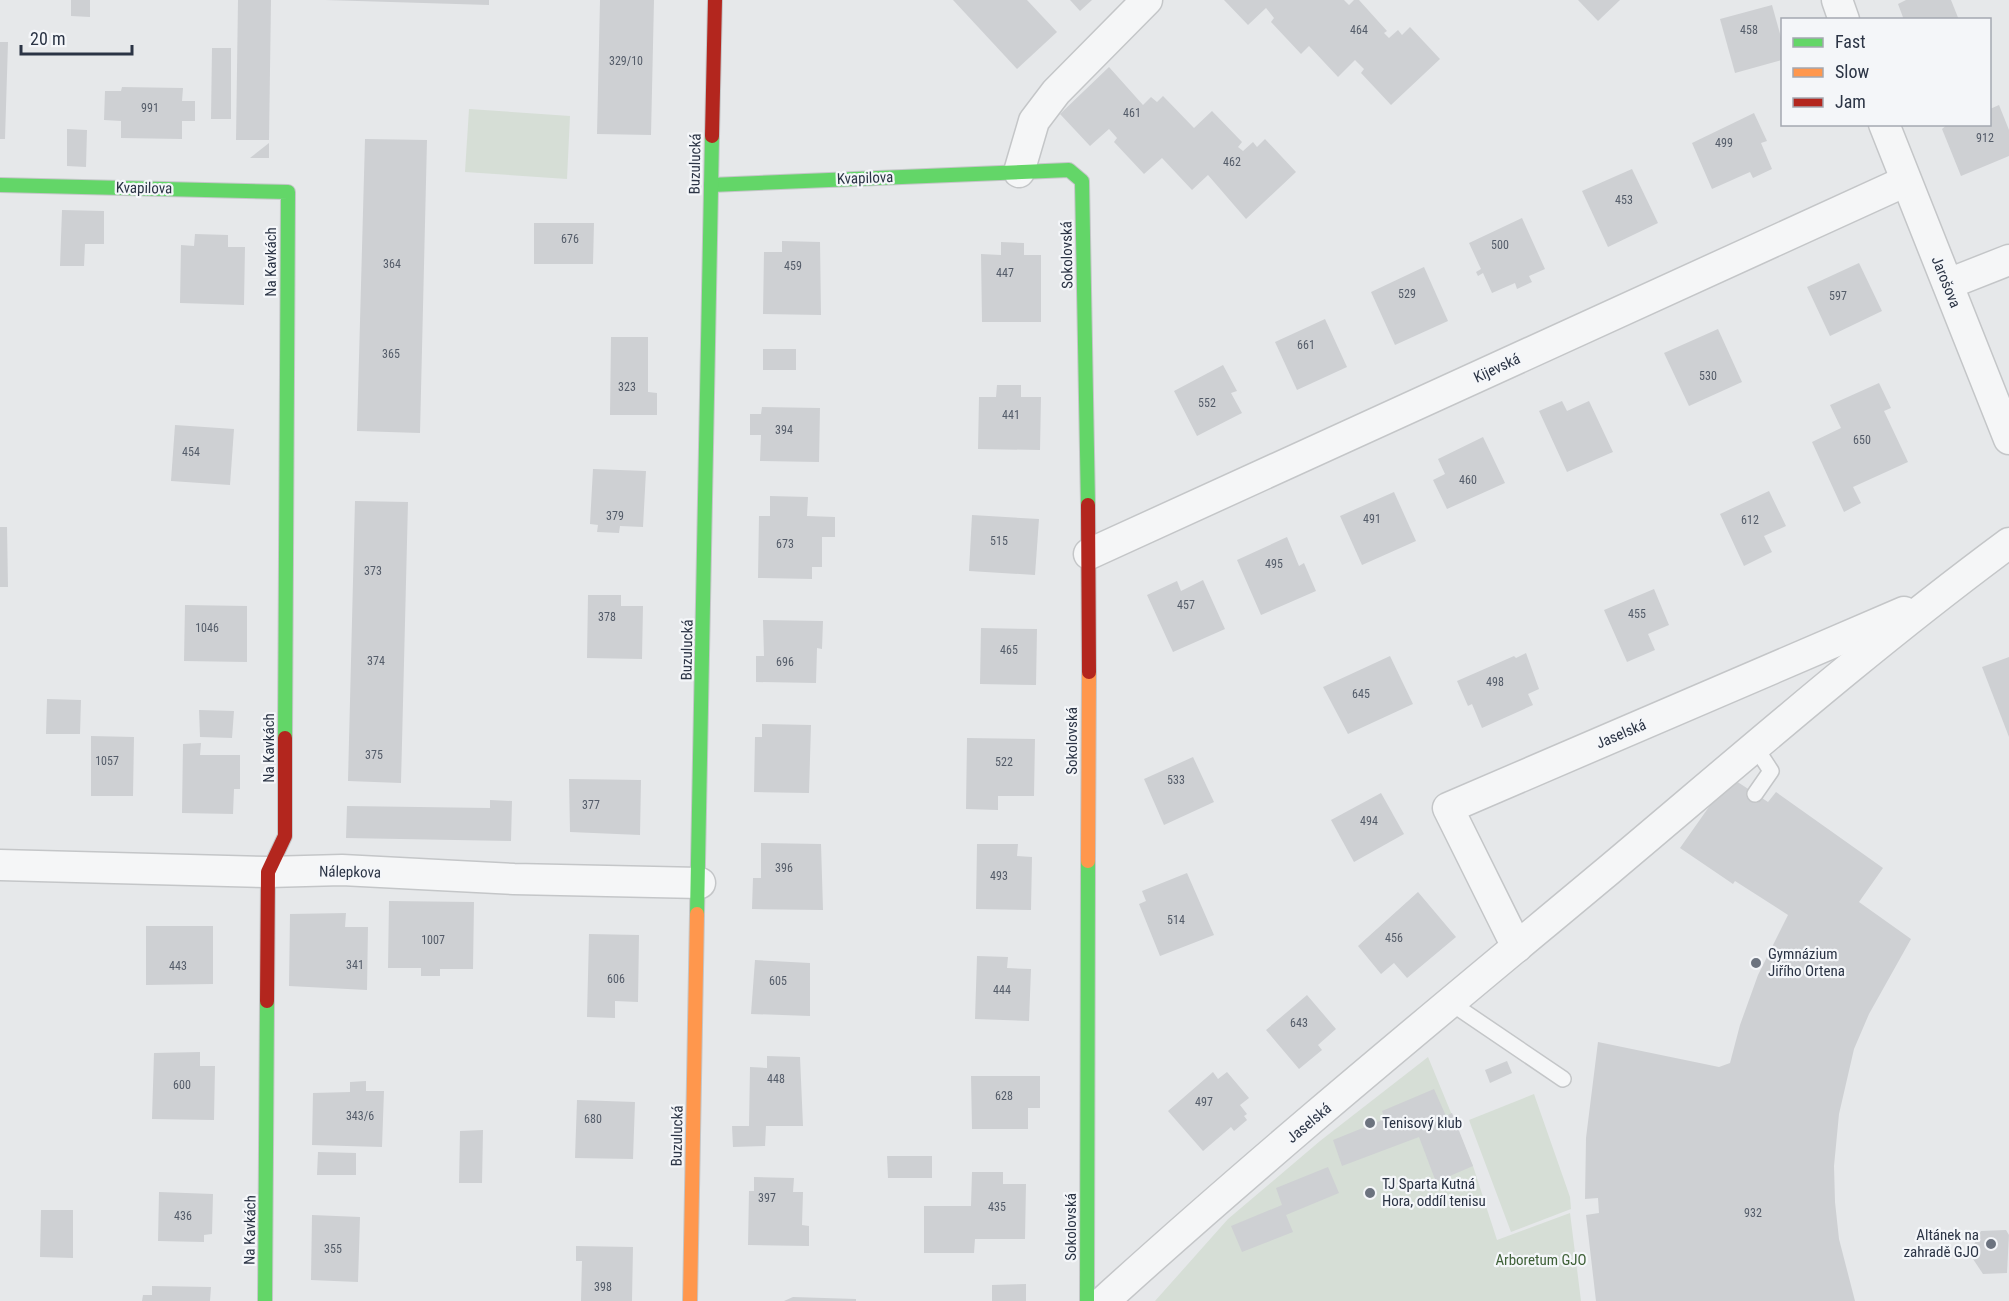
<svg xmlns="http://www.w3.org/2000/svg" width="2009" height="1301" font-family="'Roboto Condensed',sans-serif">
<style>
.green{fill:#d6ded6}
.building{fill:#ced0d3}
.lines{fill:none;stroke-linecap:round;stroke-linejoin:round}
.lane-casing{stroke:#c4c6c8;stroke-width:18}
.street-casing{stroke:#c4c6c8;stroke-width:33}
.fast-casing{stroke:#c4c6c8;stroke-width:16}
.slow-casing{stroke:#c4c6c8;stroke-width:16}
.jam-casing{stroke:#c4c6c8;stroke-width:16}
.lane{stroke:#f5f6f7;stroke-width:15}
.street{stroke:#f5f6f7;stroke-width:30}
.fast{stroke:#63d668;stroke-width:14}
.slow{stroke:#ff974d;stroke-width:14}
.jam{stroke:#b3261e;stroke-width:14}
.poi-dot{fill:#6c737f;stroke:#f4f6f9;stroke-width:2}
.labels{text-anchor:middle;stroke-width:4.5;stroke-linejoin:round;paint-order:stroke}
.number-label{font-size:12px;fill:#545c69}
.street-label{font-size:15px;fill:#2b3445;stroke:#f4f6f9}
.poi-label{font-size:15px;fill:#2b3445;stroke:#f4f6f9;text-anchor:start}
.park-label{font-size:15px;fill:#3f6138;stroke:#f4f6f9}
</style>
<rect width="100%" height="100%" fill="#e6e8ea"/>
<g class="green">
<polygon points="469,109 570,116 567,179 465,172"/>
<polygon points="1428,1057 1473,1166 1497,1240 1570,1213 1581,1301 1155,1301 1228,1219 1320,1141"/>
<polygon points="1534,1094 1570,1197 1571,1209 1511,1232 1469,1120"/>
</g>
<g class="building">
<polygon points="71,0 90,0 90,17 71,16"/>
<polygon points="238,0 271,0 269,140 236,140"/>
<polygon points="325,0 489,0 489,5"/>
<polygon points="600,0 654,0 651,135 597,134"/>
<polygon points="953,0 1027,0 1057,32 1017,69"/>
<polygon points="1070,0 1092,0 1080,11"/>
<polygon points="1224,0 1344,0 1349,5 1354,0 1359,0 1387,31 1384,33 1389,38 1398,30 1402,35 1410,27 1440,59 1391,105 1361,73 1364,69 1355,60 1338,77 1309,46 1301,54 1271,22 1274,18 1266,8 1248,25"/>
<polygon points="1578,0 1620,0 1598,21"/>
<polygon points="1906,0 1951,0 1959,20 1904,20 1898,4"/>
<polygon points="1772,5 1782,41 1782,60 1735,73 1720,19"/>
<polygon points="0,42 8,42 5,139 0,139"/>
<polygon points="212,48 231,48 231,119 211,119"/>
<polygon points="1109,67 1143,105 1151,97 1157,102 1163,96 1194,128 1212,111 1242,142 1238,147 1243,151 1253,142 1257,147 1265,139 1296,172 1246,219 1208,175 1192,190 1162,158 1144,174 1114,142 1117,138 1109,129 1090,146 1060,114"/>
<polygon points="122,87 183,88 182,101 195,101 195,121 182,121 182,139 121,138 121,121 104,120 105,91 121,91"/>
<polygon points="1999,105 2009,130 2009,156 1961,176 1942,129 1948,124 1990,124 1990,109"/>
<polygon points="1754,113 1767,141 1761,143 1772,169 1753,178 1750,172 1712,189 1692,143"/>
<polygon points="67,129 87,130 86,167 67,166"/>
<polygon points="365,139 427,140 420,433 357,431"/>
<polygon points="269,143 269,158 250,158"/>
<polygon points="1632,169 1658,223 1608,247 1582,191"/>
<polygon points="62,210 104,211 104,244 85,244 84,266 60,266"/>
<polygon points="1522,218 1545,269 1529,276 1532,282 1517,289 1515,283 1492,293 1483,273 1478,276 1476,272 1481,269 1469,243"/>
<polygon points="534,223 594,223 593,264 534,264"/>
<polygon points="195,234 228,235 228,247 245,247 244,305 180,303 181,245 194,246"/>
<polygon points="782,241 820,242 821,315 763,314 764,252 782,252"/>
<polygon points="1001,242 1024,243 1024,255 1041,255 1041,322 982,322 981,254 1001,255"/>
<polygon points="1859,263 1882,311 1830,336 1807,287"/>
<polygon points="1424,267 1448,321 1395,345 1371,292"/>
<polygon points="1325,319 1347,367 1297,390 1275,342"/>
<polygon points="1718,329 1742,382 1689,406 1664,353"/>
<polygon points="611,337 648,337 648,392 657,393 657,415 610,415"/>
<rect x="763" y="349" width="33" height="21"/>
<polygon points="1223,365 1237,391 1231,393 1242,413 1197,436 1174,391"/>
<polygon points="1879,383 1891,408 1884,411 1908,462 1853,487 1861,503 1844,512 1812,442 1841,428 1830,405"/>
<polygon points="997,385 1021,385 1021,397 1041,397 1040,450 978,449 979,397 996,397"/>
<polygon points="1562,401 1567,411 1589,401 1613,452 1567,472 1539,411"/>
<polygon points="762,407 820,408 819,462 760,461 761,435 750,435 750,414 761,414"/>
<polygon points="175,425 234,429 230,485 171,481"/>
<polygon points="1483,437 1505,483 1447,509 1433,480 1445,474 1438,459"/>
<polygon points="593,469 646,471 643,527 620,526 619,533 597,532 598,525 590,524"/>
<polygon points="1769,491 1786,526 1764,536 1772,552 1744,566 1720,514"/>
<polygon points="1394,492 1416,541 1362,565 1340,516"/>
<polygon points="770,496 808,497 807,516 835,517 835,537 822,537 822,567 812,567 812,579 758,578 759,516 770,516"/>
<polygon points="355,501 408,502 401,783 348,781"/>
<polygon points="972,515 1039,519 1035,575 969,571"/>
<polygon points="0,527 7,527 8,587 0,587"/>
<polygon points="1287,537 1299,566 1304,563 1316,591 1261,615 1237,560"/>
<polygon points="1203,580 1225,629 1173,652 1147,595 1177,581 1181,591"/>
<polygon points="1654,589 1669,625 1648,634 1655,650 1627,662 1604,610"/>
<polygon points="588,595 621,595 621,606 643,606 642,659 587,658"/>
<polygon points="185,605 247,606 247,662 184,661"/>
<polygon points="763,620 823,621 822,649 817,648 816,683 756,682 756,656 764,656"/>
<polygon points="981,628 1037,629 1036,685 980,684"/>
<polygon points="1526,653 1539,689 1528,694 1533,705 1482,728 1472,704 1468,706 1457,681 1514,656 1516,658"/>
<polygon points="1390,656 1413,704 1348,734 1323,687"/>
<polygon points="2009,657 2009,737 1982,667"/>
<polygon points="47,699 81,700 80,734 46,734"/>
<polygon points="199,710 234,711 232,738 200,737"/>
<polygon points="762,724 811,725 809,793 754,792 755,737 762,737"/>
<polygon points="91,736 134,737 133,796 91,796"/>
<polygon points="967,738 1035,739 1034,796 998,796 998,810 966,809"/>
<polygon points="201,743 200,755 240,755 240,789 234,789 233,814 182,813 183,744"/>
<polygon points="1193,757 1214,802 1164,825 1144,779"/>
<polygon points="1730,777 1768,802 1776,792 1883,868 1859,902 1911,939 1869,1014 1854,1049 1839,1114 1834,1166 1835,1202 1839,1239 1855,1301 1596,1301 1586,1215 1599,1213 1598,1198 1585,1199 1586,1138 1598,1042 1719,1067 1730,1063 1740,1025 1758,975 1788,915 1735,881 1733,884 1680,848"/>
<polygon points="569,779 641,780 640,835 570,832"/>
<polygon points="1381,793 1404,834 1354,862 1331,820"/>
<polygon points="490,800 512,801 511,841 346,838 347,806 490,808"/>
<polygon points="761,843 821,844 823,910 752,909 753,878 761,878"/>
<polygon points="977,844 1018,844 1017,856 1032,857 1031,910 976,909"/>
<polygon points="1187,873 1214,935 1160,956 1139,904 1146,901 1142,891"/>
<polygon points="1418,892 1456,937 1407,978 1394,963 1381,974 1358,946"/>
<polygon points="389,901 474,902 473,969 440,969 440,976 421,976 421,968 388,968"/>
<polygon points="346,913 345,927 368,927 367,990 289,986 290,914"/>
<polygon points="146,926 213,926 213,984 146,985"/>
<polygon points="589,934 639,935 638,1002 615,1001 615,1018 587,1017"/>
<polygon points="977,956 1008,957 1007,968 1031,969 1029,1021 975,1019"/>
<polygon points="755,960 810,963 810,1016 751,1014"/>
<polygon points="1307,995 1336,1029 1318,1045 1322,1050 1299,1069 1266,1030"/>
<polygon points="200,1052 200,1066 215,1066 214,1120 152,1119 154,1053"/>
<polygon points="767,1056 800,1057 803,1126 766,1126 765,1146 733,1147 732,1126 749,1126 750,1067 767,1068"/>
<polygon points="1507,1061 1512,1073 1490,1083 1485,1070"/>
<polygon points="1213,1072 1218,1079 1227,1072 1249,1098 1240,1105 1247,1114 1244,1116 1247,1120 1234,1131 1231,1127 1203,1151 1168,1111"/>
<polygon points="971,1076 1040,1076 1040,1108 1028,1108 1028,1129 972,1129"/>
<polygon points="366,1081 366,1091 384,1091 382,1147 312,1145 313,1093 350,1092 350,1082"/>
<polygon points="1434,1089 1446,1116 1452,1113 1473,1166 1436,1182 1419,1137 1342,1166 1333,1140 1385,1119 1382,1111"/>
<polygon points="577,1100 635,1102 633,1159 575,1158"/>
<polygon points="483,1130 482,1183 459,1183 460,1131"/>
<polygon points="318,1152 356,1153 356,1175 317,1175"/>
<polygon points="887,1156 932,1156 932,1178 888,1178"/>
<polygon points="1328,1167 1339,1193 1286,1215 1293,1232 1242,1252 1231,1226 1282,1205 1276,1188"/>
<polygon points="972,1172 1003,1172 1003,1184 1026,1184 1025,1239 975,1239 974,1253 924,1253 924,1206 971,1206"/>
<polygon points="754,1177 794,1178 793,1192 803,1192 802,1225 809,1226 809,1246 748,1245 749,1191 754,1191"/>
<polygon points="159,1192 213,1194 212,1234 204,1235 204,1242 158,1241"/>
<polygon points="41,1210 73,1210 73,1258 40,1257"/>
<polygon points="312,1215 360,1217 358,1282 311,1280"/>
<polygon points="2006,1230 2009,1235 2007,1273 1983,1274 1969,1253 1981,1231"/>
<polygon points="576,1246 633,1247 632,1301 581,1301 582,1261 576,1261"/>
<polygon points="1026,1284 1026,1301 992,1301 992,1285"/>
<polygon points="152,1286 211,1287 210,1301 142,1301 143,1295 152,1295"/>
<polygon points="793,1297 856,1299 856,1301 784,1301"/>
</g>
<g class="lines">
<g class="lane-casing">
<g id="lane">
<polyline points="1755,794 1771,771 1756,748"/>
<polyline points="1451,1003 1563,1079"/>
</g>
</g>
<g class="street-casing">
<g id="street">
<polyline points="1837,0 1844,20"/>
<polyline points="1884,124 2009,439"/>
<polyline points="1019,172 1034,121 1056,92 1147,0"/>
<polyline points="1948,284 2009,260"/>
<polyline points="1089,554 1906,181"/>
<polyline points="0,865 268,872 342,870 514,879 700,883"/>
<polyline points="1517,947 1448,808 1904,612"/>
<path d="M1104 1301C1268 1152 1440 1011 1609 870 1741 759 1871 645 2009 543"/>
</g>
</g>
<g class="fast-casing">
<g id="fast">
<polyline points="0,185 288,192 285,738"/>
<polyline points="711,185 1069,170 1082,181 1088,505"/>
<polyline points="697,914 712,136"/>
<polyline points="265,1301 267,1001"/>
<polyline points="1087,1301 1088,861"/>
</g>
</g>
<g class="slow-casing">
<g id="slow">
<polyline points="1088,861 1089,672"/>
<polyline points="690,1301 697,914"/>
</g>
</g>
<g class="jam-casing">
<g id="jam">
<polyline points="712,136 715,0"/>
<polyline points="1088,505 1089,672"/>
<polyline points="267,1001 268,872 285,836 285,738"/>
</g>
</g>
<use href="#lane" class="lane"/>
<use href="#street" class="street"/>
<use href="#fast" class="fast"/>
<use href="#slow" class="slow"/>
<use href="#jam" class="jam"/>
</g>
<g class="poi-dot">
<circle cx="1756" cy="963" r="6"/>
<circle cx="1370" cy="1123" r="6"/>
<circle cx="1370" cy="1193" r="6"/>
<circle cx="1991" cy="1244" r="6"/>
</g>
<g class="labels">
<g class="number-label">
<text x="1359" y="34">464</text>
<text x="1749" y="34">458</text>
<text x="626" y="65">329/10</text>
<text x="150" y="112">991</text>
<text x="1132" y="117">461</text>
<text x="1985" y="142">912</text>
<text x="1724" y="147">499</text>
<text x="1232" y="166">462</text>
<text x="1624" y="204">453</text>
<text x="570" y="243">676</text>
<text x="1500" y="249">500</text>
<text x="392" y="268">364</text>
<text x="793" y="270">459</text>
<text x="1005" y="277">447</text>
<text x="1407" y="298">529</text>
<text x="1838" y="300">597</text>
<text x="1306" y="349">661</text>
<text x="391" y="358">365</text>
<text x="1708" y="380">530</text>
<text x="627" y="391">323</text>
<text x="1207" y="407">552</text>
<text x="1011" y="419">441</text>
<text x="784" y="434">394</text>
<text x="1862" y="444">650</text>
<text x="191" y="456">454</text>
<text x="1468" y="484">460</text>
<text x="615" y="520">379</text>
<text x="1372" y="523">491</text>
<text x="1750" y="524">612</text>
<text x="999" y="545">515</text>
<text x="785" y="548">673</text>
<text x="1274" y="568">495</text>
<text x="373" y="575">373</text>
<text x="1186" y="609">457</text>
<text x="1637" y="618">455</text>
<text x="607" y="621">378</text>
<text x="207" y="632">1046</text>
<text x="1009" y="654">465</text>
<text x="376" y="665">374</text>
<text x="785" y="666">696</text>
<text x="1495" y="686">498</text>
<text x="1361" y="698">645</text>
<text x="374" y="759">375</text>
<text x="107" y="765">1057</text>
<text x="1004" y="766">522</text>
<text x="1176" y="784">533</text>
<text x="591" y="809">377</text>
<text x="1369" y="825">494</text>
<text x="784" y="872">396</text>
<text x="999" y="880">493</text>
<text x="1176" y="924">514</text>
<text x="1394" y="942">456</text>
<text x="433" y="944">1007</text>
<text x="355" y="969">341</text>
<text x="178" y="970">443</text>
<text x="616" y="983">606</text>
<text x="778" y="985">605</text>
<text x="1002" y="994">444</text>
<text x="1299" y="1027">643</text>
<text x="776" y="1083">448</text>
<text x="182" y="1089">600</text>
<text x="1004" y="1100">628</text>
<text x="1204" y="1106">497</text>
<text x="360" y="1120">343/6</text>
<text x="593" y="1123">680</text>
<text x="767" y="1202">397</text>
<text x="997" y="1211">435</text>
<text x="1753" y="1217">932</text>
<text x="183" y="1220">436</text>
<text x="333" y="1253">355</text>
<text x="603" y="1291">398</text>
</g>
<g class="street-label">
<text transform="translate(695 164) rotate(-89)" y="5">Buzulucká</text>
<text transform="translate(865 178) rotate(-2)" y="5">Kvapilova</text>
<text transform="translate(144 188) rotate(1)" y="5">Kvapilova</text>
<text transform="translate(1067 255) rotate(-91)" y="5">Sokolovská</text>
<text transform="translate(271 262) rotate(-90)" y="5">Na Kavkách</text>
<text transform="translate(1946 282) rotate(68)" y="5">Jarošova</text>
<text transform="translate(1497 368) rotate(-25)" y="5">Kijevská</text>
<text transform="translate(687 650) rotate(-89)" y="5">Buzulucká</text>
<text transform="translate(1621 734) rotate(-23)" y="5">Jaselská</text>
<text transform="translate(1072 741) rotate(-90)" y="5">Sokolovská</text>
<text transform="translate(269 748) rotate(-90)" y="5">Na Kavkách</text>
<text transform="translate(350 872) rotate(1)" y="5">Nálepkova</text>
<text transform="translate(1309 1123) rotate(-40)" y="5">Jaselská</text>
<text transform="translate(677 1136) rotate(-89)" y="5">Buzulucká</text>
<text transform="translate(1071 1227) rotate(-90)" y="5">Sokolovská</text>
<text transform="translate(250 1230) rotate(-89)" y="5">Na Kavkách</text>
</g>
<g class="poi-label">
<text x="1768" y="959">Gymnázium<tspan x="1768" dy="17">Jiřího Ortena</tspan></text>
<text x="1382" y="1128">Tenisový klub</text>
<text x="1382" y="1189">TJ Sparta Kutná<tspan x="1382" dy="17">Hora, oddíl tenisu</tspan></text>
<text x="1979" y="1240" text-anchor="end">Altánek na<tspan x="1979" dy="17">zahradě GJO</tspan></text>
</g>
<g class="park-label">
<text x="1541" y="1265">Arboretum GJO</text>
</g>
</g>
<rect x="1781" y="18" width="210" height="108" fill="#f4f6f9" stroke="#a4a8b1" stroke-width="1.5"/>
<rect x="1793" y="38" width="30" height="9" fill="#63d668" stroke="#a4a8b1" stroke-width="1.5"/>
<text x="1835" y="48" font-size="18" fill="#2b3445">Fast</text>
<rect x="1793" y="68" width="30" height="9" fill="#ff974d" stroke="#a4a8b1" stroke-width="1.5"/>
<text x="1835" y="78" font-size="18" fill="#2b3445">Slow</text>
<rect x="1793" y="98" width="30" height="9" fill="#b3261e" stroke="#a4a8b1" stroke-width="1.5"/>
<text x="1835" y="108" font-size="18" fill="#2b3445">Jam</text>
<path d="M21 45v9h111v-9" fill="none" stroke="#2b3445" stroke-width="3"/>
<text x="30" y="45" font-size="18" fill="#2b3445" stroke="#f4f6f9" stroke-width="4.5" paint-order="stroke">20 m</text>
</svg>
